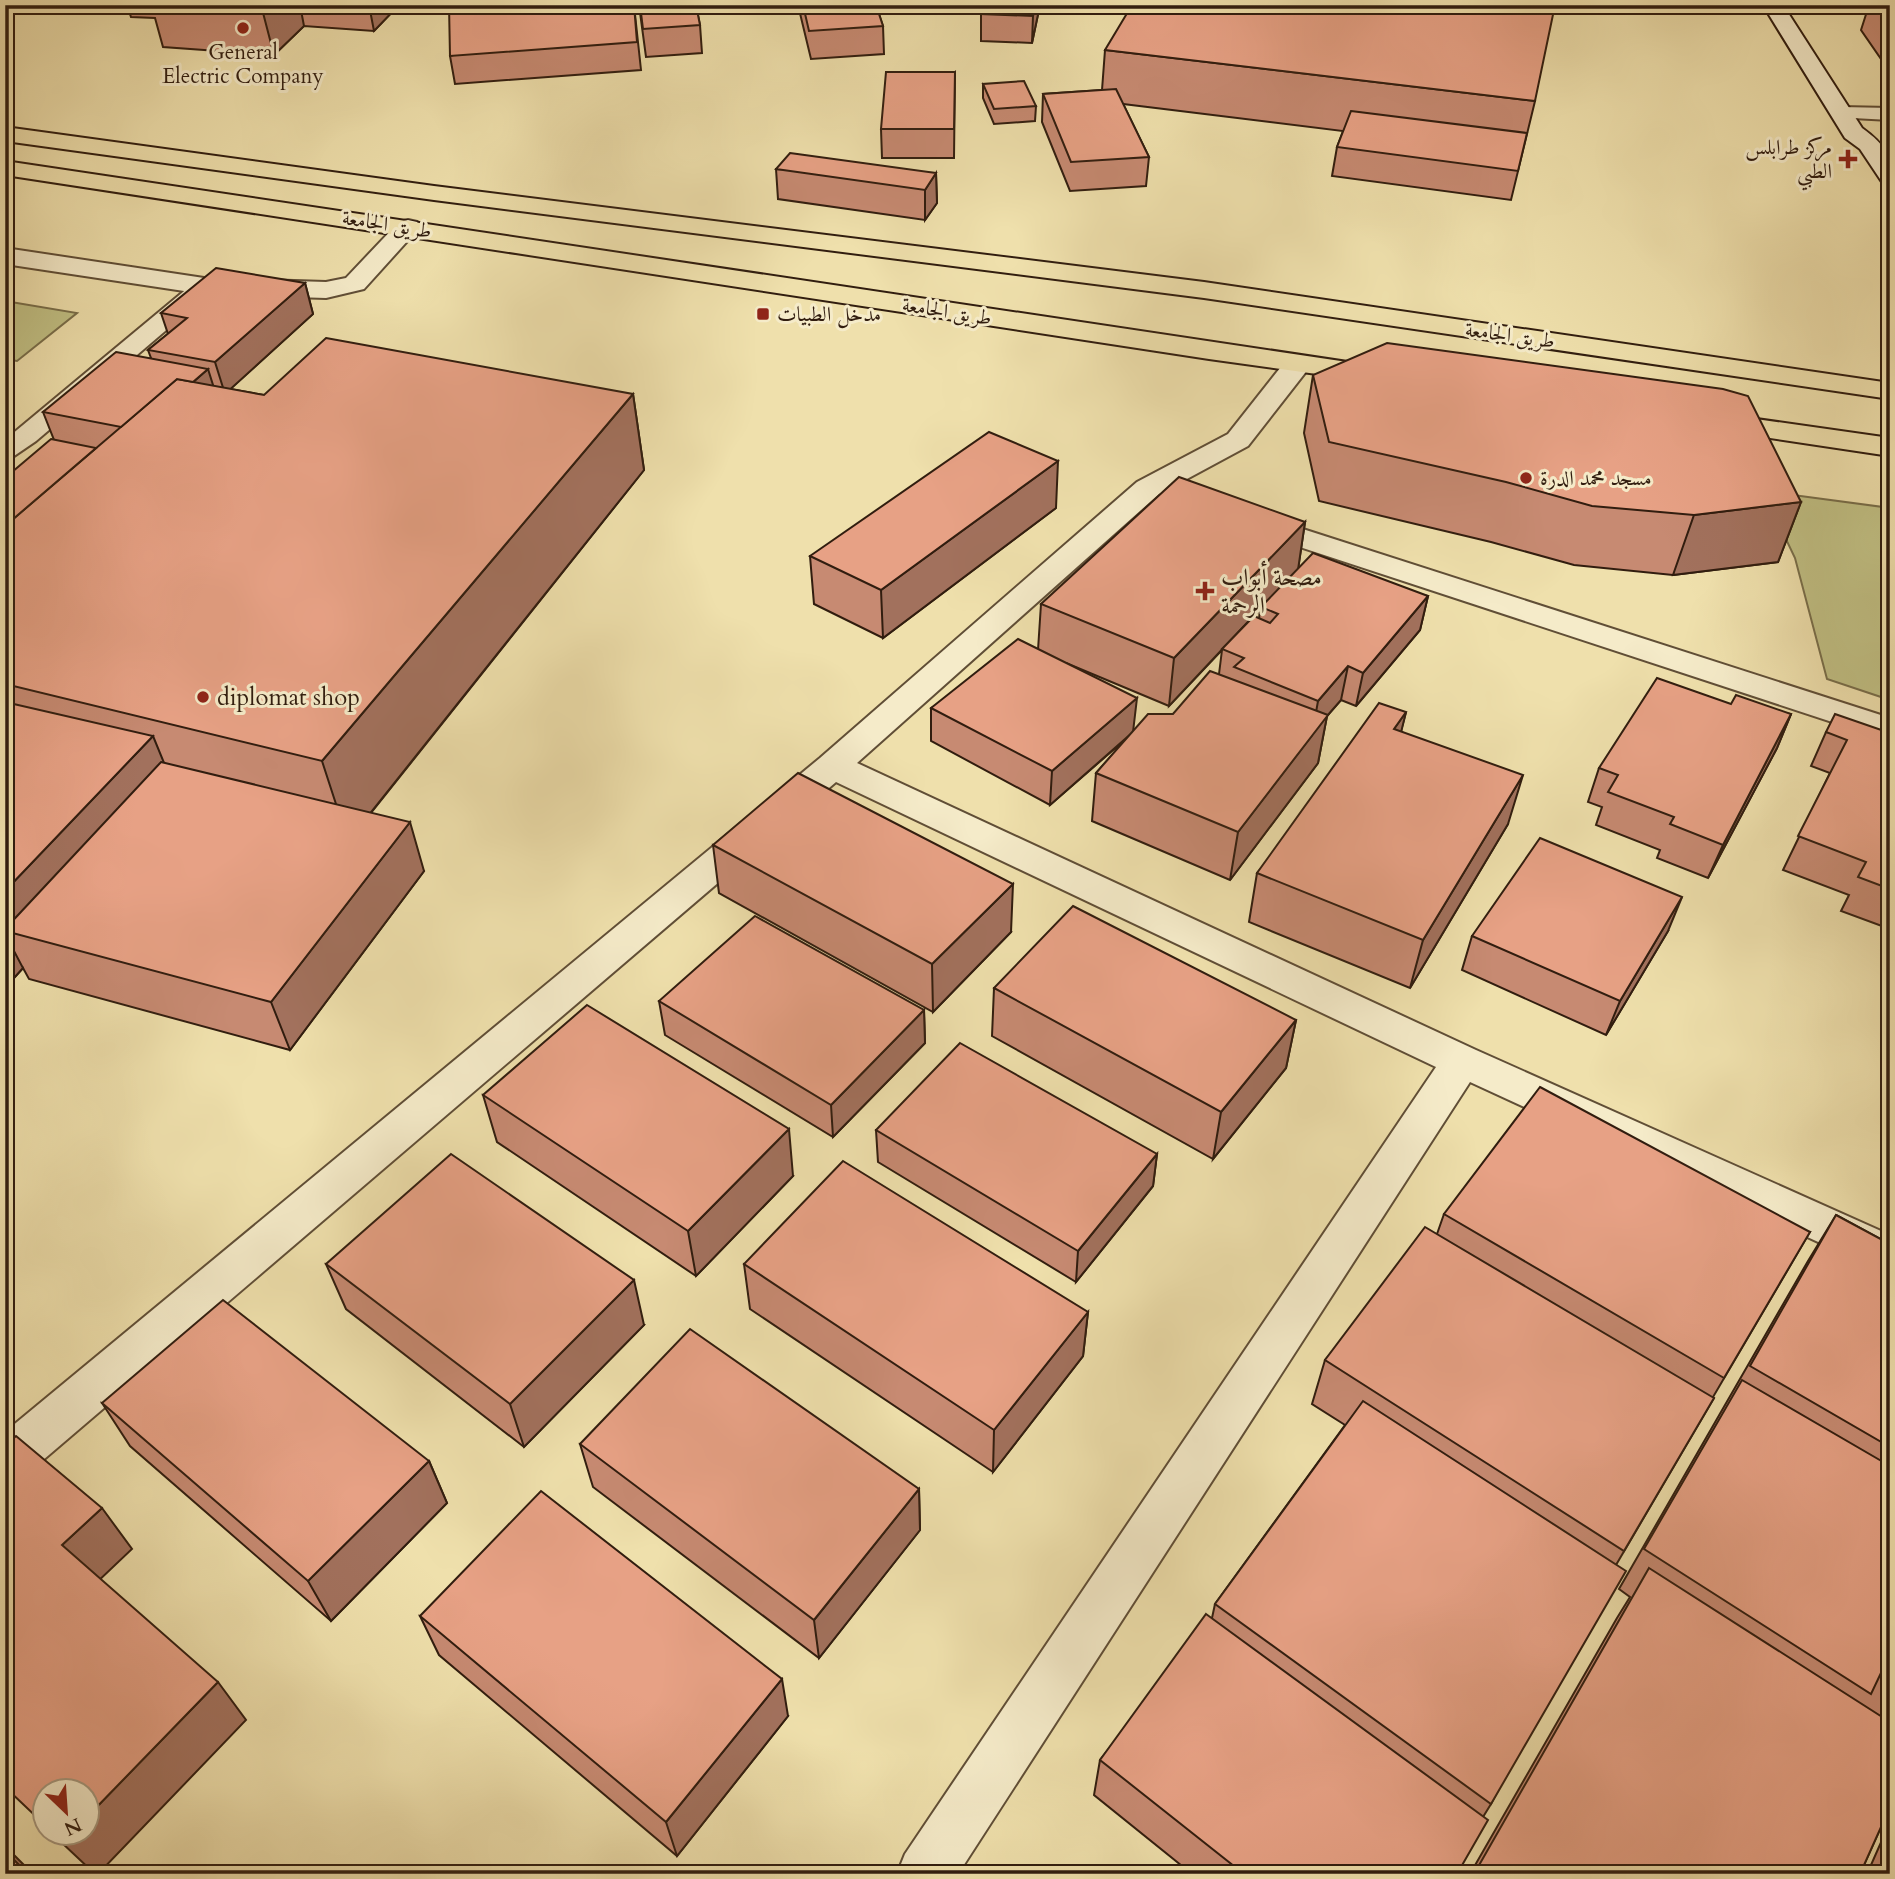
<svg xmlns="http://www.w3.org/2000/svg" width="1895" height="1879" font-family="Cardo,Amiri,serif">
<style>
.green{fill:#c1c084;stroke:#796e4a;stroke-width:2}
.lines{fill:none;stroke-linecap:round;stroke-linejoin:round}
.lane-casing{stroke:#604e36;stroke-width:4}
.street-casing{stroke:#604e36;stroke-width:4}
.secondary-casing{stroke:#311d0f;stroke-width:4}
.highway-casing{stroke:#311d0f;stroke-width:4}
.lane{fill:#f5ebc9;fill-rule:evenodd}
.street{fill:#f5ebc9;fill-rule:evenodd}
.secondary{fill:#f5ebc9;fill-rule:evenodd}
.highway{fill:#efe0ac;fill-rule:evenodd}
.wall{fill:#c78a72;stroke:#311d0f;stroke-width:2;fill-rule:evenodd}
.shaded-wall{fill:#a2715d;stroke:#311d0f;stroke-width:2}
.building{fill:#e7a185;stroke:#311d0f;stroke-width:2}
.poi-dot{fill:#8f2418;stroke:#f5ebc9;stroke-width:2.5}
.labels{text-anchor:middle;stroke-width:6;stroke-linejoin:round;paint-order:stroke}
.far-poi-label{font-size:21px;fill:#311d0f;stroke:#f5ebc9;text-anchor:start}
.far-street-label{font-size:21px;fill:#311d0f;stroke:#f5ebc9}
.poi-label{font-size:24px;fill:#311d0f;stroke:#f5ebc9;text-anchor:start}
</style>
<rect width="100%" height="100%" fill="#efe0ac"/>
<filter id="stains"><feTurbulence type="fractalNoise" baseFrequency=".00286" numOctaves="4"/><feColorMatrix values="0 0 0 0 .2 0 0 0 0 .09 0 0 0 0 .02 0 0 0 .5 -.17"/></filter>
<radialGradient id="worn" r=".72"><stop offset=".6" stop-color="#630" stop-opacity="0"/><stop offset="1" stop-color="#630" stop-opacity=".3"/></radialGradient>
<g class="green">
<polygon points="5,301 77,313 17,361 5,359"/>
<polygon points="1763,491 1890,508 1890,700 1827,679 1795,558"/>
</g>
<g class="lines">
<g class="lane-casing">
<g id="lane">
<polygon points="1841,107 1890,108 1890,120 1834,117 1831,113"/>
<polygon points="197,285 205,287 208,292 205,297 36,441 14,456 5,458 5,440 189,287"/>
</g>
</g>
<g class="street-casing">
<g id="street">
<polygon points="408,220 417,222 420,227 364,289 326,298 204,294 5,264 5,248 204,278 326,282 346,278 399,222"/>
<polygon points="1298,356 1308,358 1312,364 1248,446 1159,494 857,763 1476,1050 1890,1235 1890,1275 1470,1082 958,1874 897,1874 905,1854 1436,1067 836,782 22,1478 5,1484 5,1432 820,758 1137,482 1228,434 1288,358"/>
<polygon points="1253,513 1890,718 1890,741 1242,528 1238,522 1242,516"/>
</g>
</g>
<g class="secondary-casing">
<path id="secondary" d="M1763 5H1783L1862 128C1887 146 1890 155 1890 184L1882 182 1860 149 1845 138Z"/>
</g>
<g class="highway-casing">
<g id="highway">
<polygon points="5,127 434,186 1204,282 1890,383 1890,399 1204,298 434,200 5,141"/>
<polygon points="5,161 1381,367 1391,369 1395,375 1391,381 1381,383 1209,359 5,175"/>
<polygon points="1714,413 1890,438 1890,456 1704,428 1700,422 1704,416"/>
</g>
</g>
<use href="#lane" class="lane"/>
<use href="#street" class="street"/>
<use href="#secondary" class="secondary"/>
<use href="#highway" class="highway"/>
</g>
<g class="wall">
<polygon points="127,5 399,5 374,31 304,26 274,55 163,47 155,18 131,17"/>
<polygon points="634,5 641,70 455,84 450,56"/>
<polygon points="639,5 699,5 700,10 697,10 700,25 702,53 646,57"/>
<polygon points="798,5 876,5 883,26 884,54 811,59"/>
<polygon points="1040,5 1032,43 981,41 981,14"/>
<polygon points="1869,5 1890,5 1890,72 1861,30"/>
<polygon points="1105,50 1535,101 1511,200 1332,176 1337,147 1343,131 1123,104 1149,157 1146,186 1070,191 1042,122 1043,94 1102,90"/>
<polygon points="955,72 954,158 882,158 881,129"/>
<polygon points="983,84 1036,106 1035,121 994,124 983,98"/>
<polygon points="776,169 936,173 937,203 925,220 778,199"/>
<polygon points="305,283 313,314 230,389 264,395 633,394 644,470 371,813 424,871 290,1050 29,979 23,968 5,988 5,478 54,440 43,412 151,358 148,350 168,334 161,313"/>
<polygon points="1313,375 1801,502 1778,562 1673,575 1574,565 1491,542 1319,501 1304,433"/>
<polygon points="1056,508 883,638 814,604 810,556"/>
<path d="M1305 522 1298 569 1428 596 1420 630 1356 706 1341 700 1327 716 1318 763 1230 880 1092 821 1096 773 1127 738 1050 805 931 741V708L1038 650 1041 604ZM1260 609 1259 619 1246 624ZM1222 650 1219 674 1173 714 1134 730 1066 663 1169 706Z"/>
<polygon points="1731,704 1791,714 1777,748 1708,878 1657,858 1660,850 1596,825 1602,807 1588,802 1599,768"/>
<polygon points="1406,712 1401,731 1508,824 1410,988 1249,922 1257,873"/>
<polygon points="1826,732 1890,733 1890,929 1841,911 1849,895 1783,870 1830,773 1811,766"/>
<polygon points="713,845 1011,932 933,1012 719,893"/>
<polygon points="1668,931 1606,1035 1462,970 1472,936"/>
<polygon points="994,988 1296,1020 1286,1068 1213,1159 992,1036"/>
<polygon points="659,1001 924,1010 925,1043 833,1137 665,1035"/>
<polygon points="483,1095 793,1176 696,1276 497,1142"/>
<polygon points="876,1130 1157,1154 1153,1186 1076,1282 878,1162"/>
<polygon points="1444,1214 1810,1232 1713,1397 1714,1398 1616,1565 1491,1804 1483,1817 1457,1874 1192,1874 1094,1795 1100,1760 1212,1618 1215,1604 1345,1425 1312,1404 1325,1360 1437,1234"/>
<polygon points="1836,1215 1890,1244 1890,1807 1860,1874 1470,1874 1617,1618 1630,1597 1619,1589 1808,1261"/>
<polygon points="326,1264 644,1325 524,1447 346,1309"/>
<polygon points="744,1264 1088,1312 1083,1356 993,1472 750,1309"/>
<polygon points="102,1403 429,1461 447,1503 331,1621 130,1446"/>
<polygon points="580,1444 919,1489 920,1530 819,1658 593,1487"/>
<polygon points="420,1616 788,1716 677,1856 439,1655"/>
<polygon points="1890,1822 1890,1874 1867,1874"/>
</g>
<g class="shaded-wall">
<polygon points="5,5 10,5 11,9 5,16"/>
<polygon points="261,5 300,5 304,26 274,55"/>
<polygon points="369,5 399,5 374,31"/>
<polygon points="1035,5 1040,5 1032,43 1033,16"/>
<polygon points="936,173 937,203 925,220 925,190"/>
<polygon points="305,283 313,314 225,394 215,362"/>
<polygon points="208,369 218,401 139,430"/>
<polygon points="633,394 644,470 348,841 322,761"/>
<polygon points="1058,461 1056,508 883,638 881,590"/>
<polygon points="1801,502 1778,562 1673,575 1694,515"/>
<polygon points="1305,522 1298,570 1261,607 1260,609 1169,706 1174,658"/>
<polygon points="1428,596 1420,630 1356,706 1363,673"/>
<polygon points="1348,666 1341,700 1327,716 1318,763 1230,880 1238,832 1312,735 1318,701"/>
<polygon points="1137,698 1133,732 1050,805 1052,771"/>
<polygon points="1406,712 1394,761 1394,729"/>
<polygon points="1791,714 1777,748 1708,878 1723,845"/>
<polygon points="153,736 178,797 5,931 5,891"/>
<polygon points="1523,775 1508,824 1410,988 1423,940"/>
<polygon points="410,822 424,871 290,1050 271,1002"/>
<polygon points="1013,884 1011,932 933,1012 932,964"/>
<polygon points="1682,897 1668,931 1606,1035 1620,1001"/>
<polygon points="5,934 23,968 5,988"/>
<polygon points="924,1010 925,1043 833,1137 831,1105"/>
<polygon points="1296,1020 1286,1068 1213,1159 1221,1112"/>
<polygon points="789,1129 793,1176 696,1276 688,1231"/>
<polygon points="1157,1154 1153,1186 1076,1282 1078,1251"/>
<polygon points="634,1280 644,1325 524,1447 510,1404"/>
<polygon points="1088,1312 1083,1356 993,1472 994,1430"/>
<polygon points="429,1461 447,1503 331,1621 308,1581"/>
<polygon points="919,1489 920,1530 819,1658 814,1620"/>
<polygon points="102,1508 132,1549 94,1585 62,1545"/>
<polygon points="782,1679 788,1716 677,1856 666,1822"/>
<polygon points="218,1682 246,1720 98,1874 95,1874 61,1842 70,1833 88,1833 88,1816"/>
<polygon points="5,1846 33,1874 28,1874 5,1851"/>
</g>
<g class="building">
<polygon points="449,5 634,5 637,42 450,56"/>
<polygon points="640,5 696,5 700,25 643,29"/>
<polygon points="803,5 876,5 883,26 809,31"/>
<polygon points="983,5 1035,5 1033,16 981,14"/>
<polygon points="1132,5 1555,5 1535,101 1105,50"/>
<polygon points="886,72 955,72 954,129 881,129"/>
<polygon points="1024,81 1036,106 994,109 983,84"/>
<polygon points="1116,89 1149,157 1071,162 1043,94"/>
<polygon points="1351,111 1527,133 1518,171 1337,147"/>
<polygon points="790,153 936,173 925,190 776,169"/>
<polygon points="216,268 305,283 215,362 148,350 187,318 161,313"/>
<polygon points="326,338 633,394 322,761 5,684 5,526 177,379 264,395"/>
<polygon points="1387,343 1723,389 1748,396 1801,502 1694,515 1592,506 1506,482 1329,442 1313,375"/>
<polygon points="116,352 208,369 193,382 177,379 121,427 43,412"/>
<polygon points="989,432 1058,461 881,590 810,556"/>
<polygon points="51,439 96,448 5,526 5,478"/>
<polygon points="1179,477 1305,522 1174,658 1041,604"/>
<polygon points="1313,553 1428,596 1363,673 1348,666 1318,701 1234,667 1244,658 1222,649 1254,616 1270,623 1278,614 1261,607"/>
<polygon points="1018,639 1137,698 1052,771 931,708"/>
<polygon points="1210,671 1328,715 1238,832 1096,773 1148,714 1173,714"/>
<polygon points="1657,678 1731,704 1736,695 1791,714 1723,845 1670,824 1674,817 1608,792 1618,775 1599,768"/>
<polygon points="5,702 153,736 5,891"/>
<polygon points="1379,703 1406,712 1394,729 1523,775 1423,940 1257,873"/>
<polygon points="1835,714 1890,733 1890,889 1858,877 1866,862 1798,836 1847,740 1826,732"/>
<polygon points="161,762 410,822 271,1002 5,931 5,929"/>
<polygon points="798,773 1013,884 932,964 713,845"/>
<polygon points="1540,838 1682,897 1620,1001 1472,936"/>
<polygon points="1073,906 1296,1020 1221,1112 994,988"/>
<polygon points="755,916 924,1010 831,1105 659,1001"/>
<polygon points="587,1005 789,1129 688,1231 483,1095"/>
<polygon points="960,1043 1157,1154 1078,1251 876,1130"/>
<polygon points="1540,1087 1810,1232 1724,1378 1444,1214"/>
<polygon points="451,1154 634,1280 510,1404 326,1264"/>
<polygon points="843,1161 1088,1312 994,1430 744,1264"/>
<polygon points="1836,1215 1890,1244 1890,1447 1750,1366"/>
<polygon points="1425,1227 1714,1398 1624,1551 1325,1360"/>
<polygon points="223,1300 429,1461 308,1581 102,1403"/>
<polygon points="690,1329 919,1489 814,1620 580,1444"/>
<polygon points="1742,1380 1890,1466 1890,1654 1871,1694 1644,1549"/>
<polygon points="1363,1401 1626,1571 1491,1804 1215,1604"/>
<polygon points="16,1436 102,1508 62,1545 218,1682 88,1816 88,1791 46,1791 46,1826 5,1787 5,1446"/>
<polygon points="541,1491 782,1679 666,1822 420,1616"/>
<polygon points="1649,1568 1890,1722 1890,1807 1860,1874 1474,1874"/>
<polygon points="1206,1614 1488,1820 1457,1874 1244,1874 1100,1760"/>
<polygon points="53,1833 70,1833 61,1842"/>
<polygon points="5,1851 28,1874 5,1874"/>
</g>
<g class="poi-dot">
<circle cx="243" cy="28" r="7"/>
<path d="M1844.5 148.5h7v7h7v7h-7v7h-7v-7h-7v-7h7z"/>
<rect x="756" y="307" width="14" height="14" rx="3.5"/>
<circle cx="1526" cy="478" r="7"/>
<path d="M1201.5 580.5h7v7h7v7h-7v7h-7v-7h-7v-7h7z"/>
<circle cx="203" cy="697" r="7"/>
</g>
<g class="labels">
<g class="far-poi-label">
<text x="243" y="59" text-anchor="middle">General<tspan x="243" dy="24">Electric Company</tspan></text>
<text x="1832" y="154" text-anchor="end">مركز طرابلس<tspan x="1832" dy="24">الطبي</tspan></text>
<text x="777" y="321">مدخل الطبيات</text>
<text x="1540" y="485">مسجد محمد الدرة</text>
</g>
<g class="far-street-label">
<text transform="translate(387 224) rotate(9)" y="7">طريق الجامعة</text>
<text transform="translate(947 311) rotate(9)" y="7">طريق الجامعة</text>
<text transform="translate(1510 335) rotate(8)" y="7">طريق الجامعة</text>
</g>
<g class="poi-label">
<text x="1221" y="585">مصحة أبواب<tspan x="1221" dy="28">الرحمة</tspan></text>
<text x="217" y="705">diplomat shop</text>
</g>
</g>
<rect width="1895" height="1879" fill="none" stroke="#efe0ac" stroke-width="28"/>
<rect x="7" y="7" width="1881" height="1865" fill="none" stroke="#311d0f" stroke-width="3.5"/>
<rect x="14" y="14" width="1867" height="1851" fill="none" stroke="#311d0f" stroke-width="2"/>
<g transform="translate(66 1812) rotate(155)"><circle r="33" fill="#f5ebc9" stroke="#a7997f" stroke-width="2"/>
<path d="M0-5L12 26L0 18L-12 26Z" fill="#8f2418"/>
<text y="-10" font-size="19" font-weight="bold" text-anchor="middle" fill="#311d0f">N</text>
</g>
<rect width="100%" height="100%" filter="url(#stains)"/>
<rect width="100%" height="100%" fill="url(#worn)"/>
</svg>
